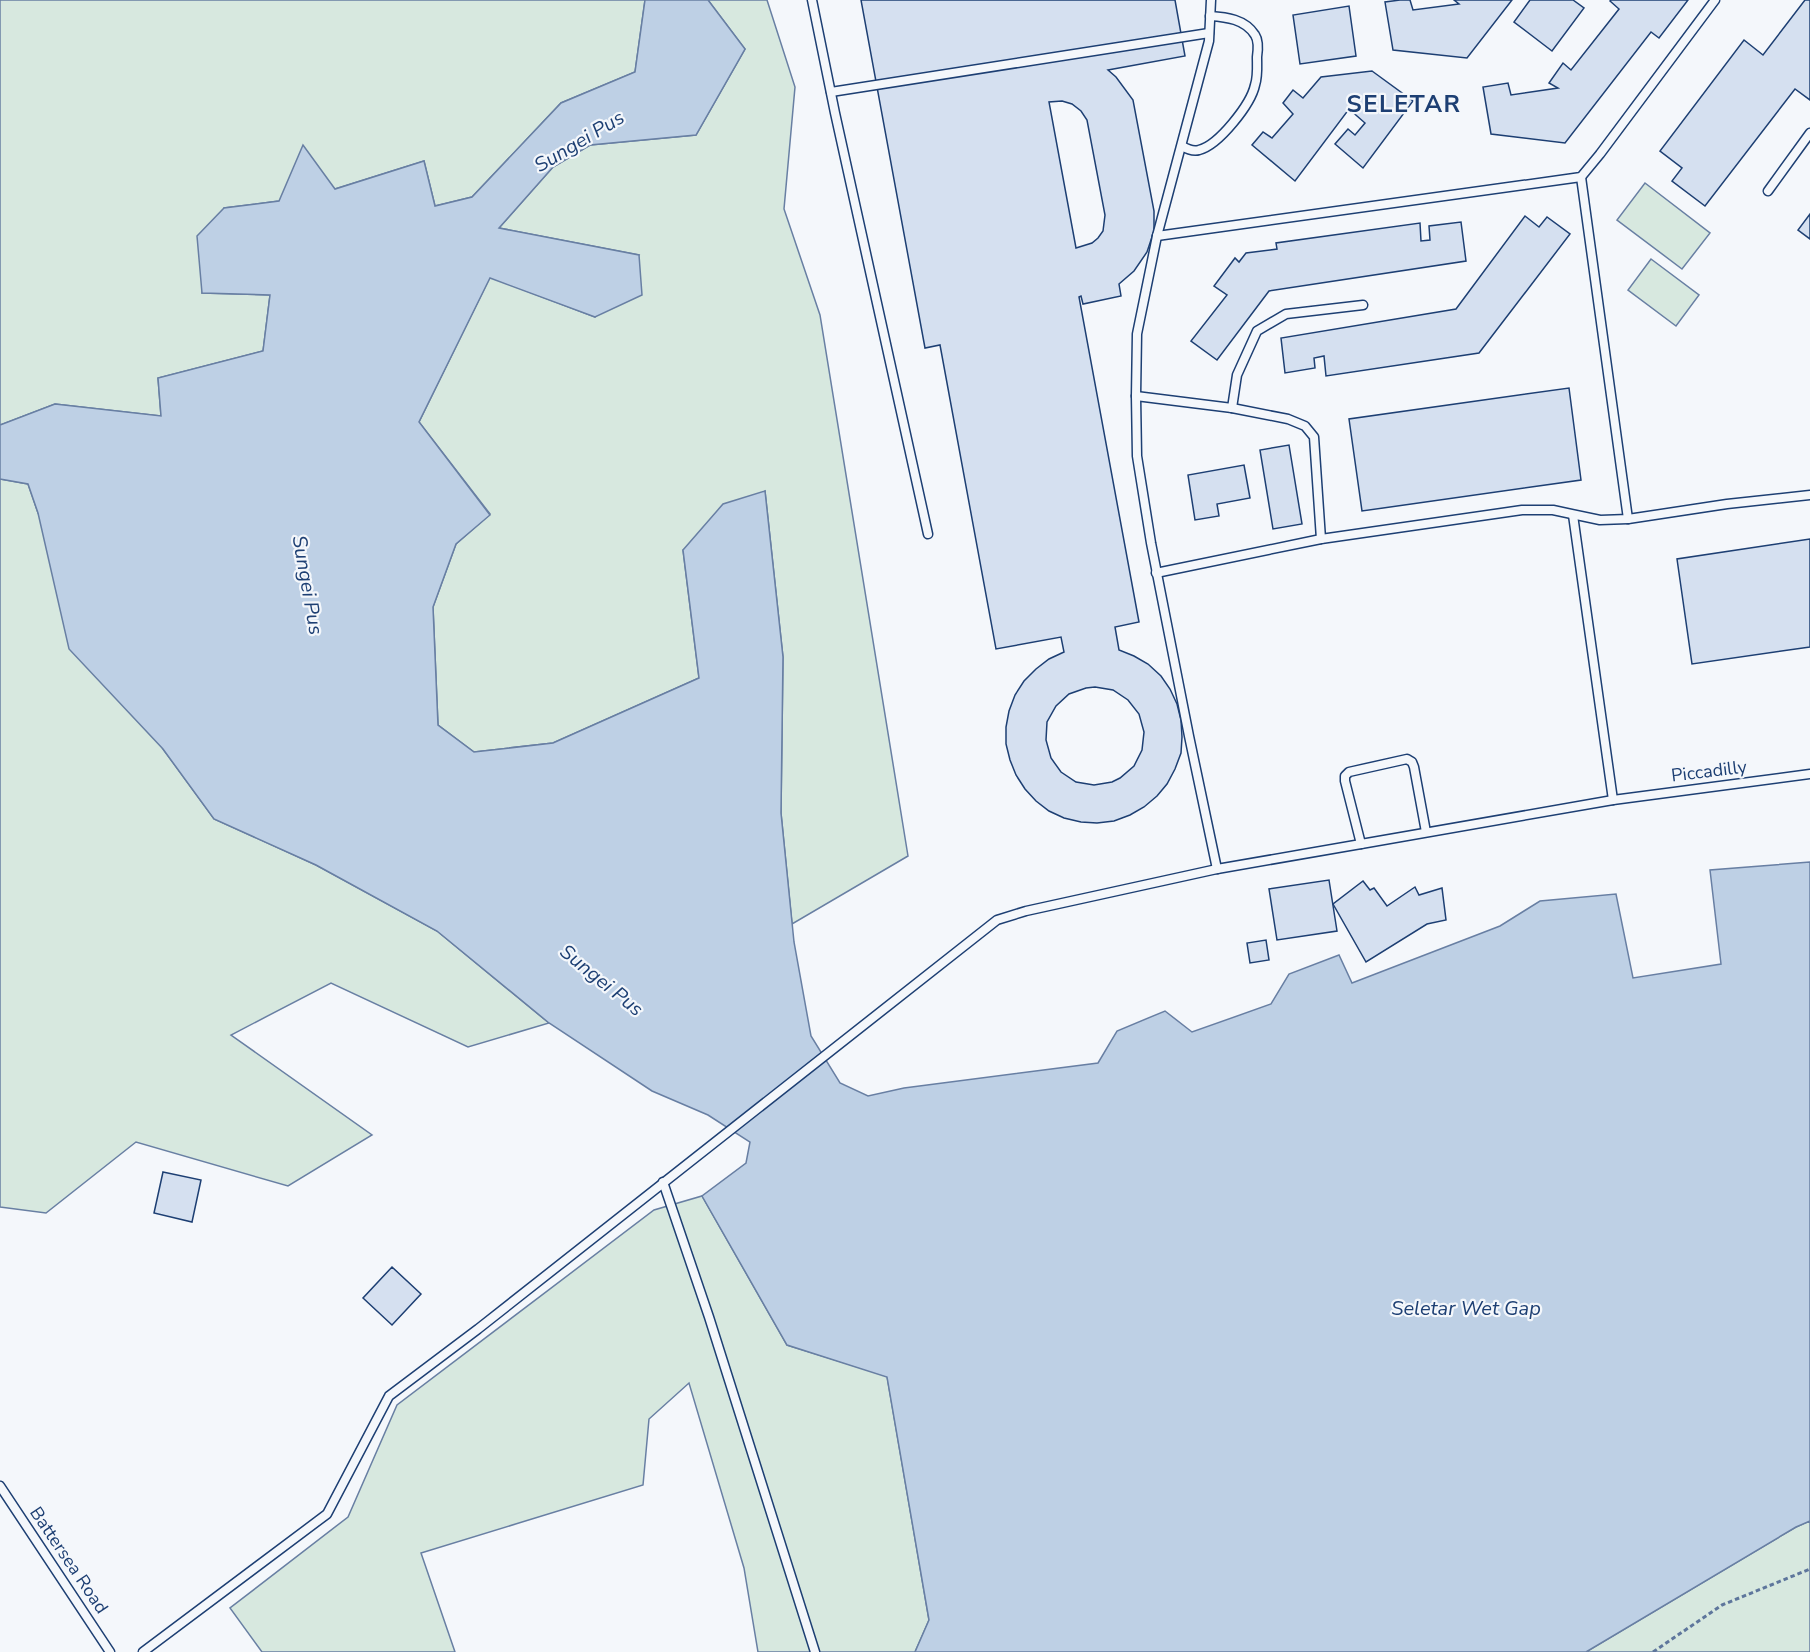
<svg xmlns="http://www.w3.org/2000/svg" width="1810" height="1652" font-family="'Nunito Sans',sans-serif">
<style>
.green{fill:#d7e8df;stroke:#687fa3;stroke-width:1.5}
.water{fill:#bed0e5;stroke:#687fa3;stroke-width:1.5}
.building{fill:#d5e0f0;stroke:#1d3f73;stroke-width:1.5;fill-rule:evenodd}
.lines{fill:none;stroke-linecap:round;stroke-linejoin:round}
.lane-casing{stroke:#1d3f73;stroke-width:11}
.path{stroke:#5e769c;stroke-width:3;stroke-dasharray:4.5 3;stroke-linecap:butt}
.lane{stroke:#f4f7fb;stroke-width:8}
.labels{text-anchor:middle;stroke-width:4.5;stroke-linejoin:round;paint-order:stroke}
.street-label{font-size:18px;fill:#1d3f73;stroke:#f4f7fb}
.water-label{font-size:20px;font-style:italic;fill:#1d3f73;stroke:#f4f7fb}
.district-label{font-size:24px;font-weight:bold;letter-spacing:1.5px;fill:#1d3f73;stroke:#f4f7fb}
</style>
<rect width="100%" height="100%" fill="#f4f7fb"/>
<g class="green">
<polygon points="0,0 645,0 635,72 561,103 472,197 435,206 424,161 335,189 279,201 224,208 202,293 270,295 263,351 158,378 161,416 55,404 0,425"/>
<polygon points="708,0 767,0 795,87 784,209 820,315 908,856 792,924 781,813 783,657 765,491 683,550 699,678 553,743 474,752 438,725 433,607 456,544 490,514 419,422 490,277 595,317 639,255 499,228 553,167 590,145 696,135 745,49"/>
<polygon points="1645,183 1710,233 1682,269 1617,220"/>
<polygon points="1651,259 1699,295 1676,326 1628,290"/>
<polygon points="0,479 28,484 38,513 163,749 214,819 316,865 437,931 549,1023 468,1047 331,983 231,1035 372,1135 288,1186 136,1142 46,1213 0,1207"/>
<polygon points="702,1196 787,1345 887,1376 929,1620 915,1652 758,1652 744,1568 689,1383 649,1419 643,1485 421,1553 455,1652 262,1652 230,1608 348,1517 397,1405 654,1210"/>
<polygon points="1810,1521 1810,1652 1586,1652 1796,1527"/>
</g>
<polygon class="water" points="645,0 708,0 745,49 696,135 590,145 553,167 499,228 639,255 642,295 595,317 490,278 419,422 490,515 456,544 433,607 438,725 474,752 553,743 699,678 683,550 723,504 765,491 783,657 781,813 794,942 811,1036 840,1083 868,1096 904,1088 1098,1063 1117,1031 1165,1011 1192,1032 1271,1004 1289,974 1339,955 1352,983 1500,926 1540,901 1616,894 1633,978 1721,964 1710,870 1810,862 1810,1521 1796,1527 1586,1652 915,1652 929,1620 887,1377 787,1345 702,1196 746,1163 750,1142 708,1115 652,1091 549,1023 437,931 316,865 214,819 163,749 69,649 38,513 28,484 0,479 0,425 55,404 161,416 158,378 263,351 270,295 202,293 197,236 224,208 279,201 303,145 335,189 424,161 435,206 472,197 561,103 635,72"/>
<g class="building">
<path d="M861 0H1175L1185 56 1108 70 1116 77 1133 100 1154 211V231L1147 252 1134 271 1119 284 1121 296 1083 304 1081 296 1079 297 1139 622 1115 627 1119 650 1134 656 1148 664 1161 676 1170 689 1177 704 1181 720 1182 737 1181 753 1175 769 1167 784 1157 796 1144 807 1130 815 1114 821 1097 823 1081 822 1064 818 1049 811 1036 801 1025 789 1016 775 1010 760 1006 744V727L1009 711 1015 695 1024 681 1036 669 1049 659 1064 652 1061 637 996 649 940 345 925 348ZM1062 101 1072 104 1081 111 1087 120 1105 215 1103 231 1098 238 1092 243 1076 248 1049 102ZM1095 687 1113 690 1128 700 1139 714 1144 732 1142 750 1134 766 1120 778 1112 782 1094 785 1076 782 1061 772 1051 758 1046 740 1047 722 1056 706 1069 694 1086 688Z"/>
<polygon points="1400,0 1410,0 1413,10 1459,4 1454,0 1512,0 1467,58 1393,50 1385,2"/>
<polygon points="1530,0 1573,0 1584,8 1552,51 1514,22"/>
<polygon points="1611,0 1688,0 1659,38 1651,32 1565,143 1491,134 1483,87 1508,83 1511,95 1558,88 1549,83 1563,63 1571,70 1619,9 1610,1"/>
<polygon points="1805,0 1810,0 1810,100 1795,89 1705,206 1672,181 1682,168 1660,151 1744,40 1763,55"/>
<polygon points="1349,6 1356,56 1300,64 1293,15"/>
<polygon points="1372,71 1413,101 1363,168 1335,144 1348,129 1355,135 1365,123 1349,109 1295,181 1252,145 1263,132 1272,138 1293,114 1283,103 1293,90 1303,98 1321,77"/>
<polygon points="1810,214 1810,239 1798,230"/>
<polygon points="1525,216 1539,227 1547,217 1570,234 1479,353 1326,376 1324,356 1314,358 1315,368 1285,373 1281,338 1456,309"/>
<polygon points="1461,222 1466,261 1269,291 1217,360 1191,341 1227,295 1214,286 1235,258 1239,262 1246,253 1277,249 1276,243 1420,223 1421,241 1430,240 1429,226"/>
<polygon points="1569,388 1581,480 1362,511 1349,419"/>
<polygon points="1289,445 1302,524 1273,529 1260,450"/>
<polygon points="1244,465 1250,498 1217,504 1219,516 1195,520 1188,475"/>
<polygon points="1810,539 1810,647 1692,664 1677,559"/>
<polygon points="1329,880 1337,931 1277,940 1269,889"/>
<polygon points="1363,881 1370,890 1374,888 1387,906 1415,887 1419,895 1442,888 1446,920 1427,924 1366,962 1333,904"/>
<polygon points="1266,940 1269,960 1250,963 1247,943"/>
<polygon points="163,1172 201,1180 192,1222 154,1213"/>
<polygon points="392,1267 421,1294 392,1325 363,1298"/>
</g>
<g class="lines">
<g class="lane-casing">
<g id="lane">
<polyline points="812,0 835,113 928,534"/>
<polyline points="1211,0 1209,41 1157,236 1137,334 1136,396 1137,456 1151,543 1189,736 1217,869"/>
<polyline points="831,92 1209,33"/>
<path d="M1182 146C1187 149 1193 152 1199 150 1219 145 1251 104 1255 85 1258 76 1257 66 1257 57 1258 50 1259 41 1255 35 1245 19 1226 17 1210 16"/>
<polyline points="1581,177 1628,519"/>
<polyline points="1768,191 1810,133"/>
<polyline points="1157,236 1581,177 1600,154 1715,0"/>
<polyline points="1136,396 1232,408 1288,419 1305,426 1314,437 1321,539"/>
<polyline points="1232,408 1237,375 1257,331 1286,314 1363,305"/>
<polyline points="1573,515 1613,800"/>
<polyline points="1156,573 1321,539 1522,510 1553,510 1600,520 1628,519 1727,504 1810,495"/>
<polyline points="1361,844 1345,781 1345,776 1349,772 1407,759 1412,762 1414,767 1426,832"/>
<polyline points="663,1182 709,1317 815,1652"/>
<polyline points="0,1486 110,1652"/>
<polyline points="143,1652 327,1514 389,1396 478,1329 997,920 1026,911 1217,869 1361,844 1613,800 1810,774"/>
</g>
</g>
<polyline class="path" points="1653,1652 1722,1605 1810,1569"/>
<use href="#lane" class="lane"/>
</g>
<g class="labels">
<g class="street-label">
<text transform="translate(1709 771) rotate(-7)" y="6">Piccadilly</text>
<text transform="translate(69 1560) rotate(56)" y="6">Battersea Road</text>
</g>
<g class="water-label">
<text transform="translate(579 141) rotate(-31)" y="7">Sungei Pus</text>
<text transform="translate(308 585) rotate(80)" y="7">Sungei Pus</text>
<text transform="translate(602 980) rotate(39)" y="7">Sungei Pus</text>
<text x="1466" y="1315">Seletar Wet Gap</text>
</g>
<g class="district-label">
<text x="1404" y="112">SELETAR</text>
</g>
</g>
</svg>
